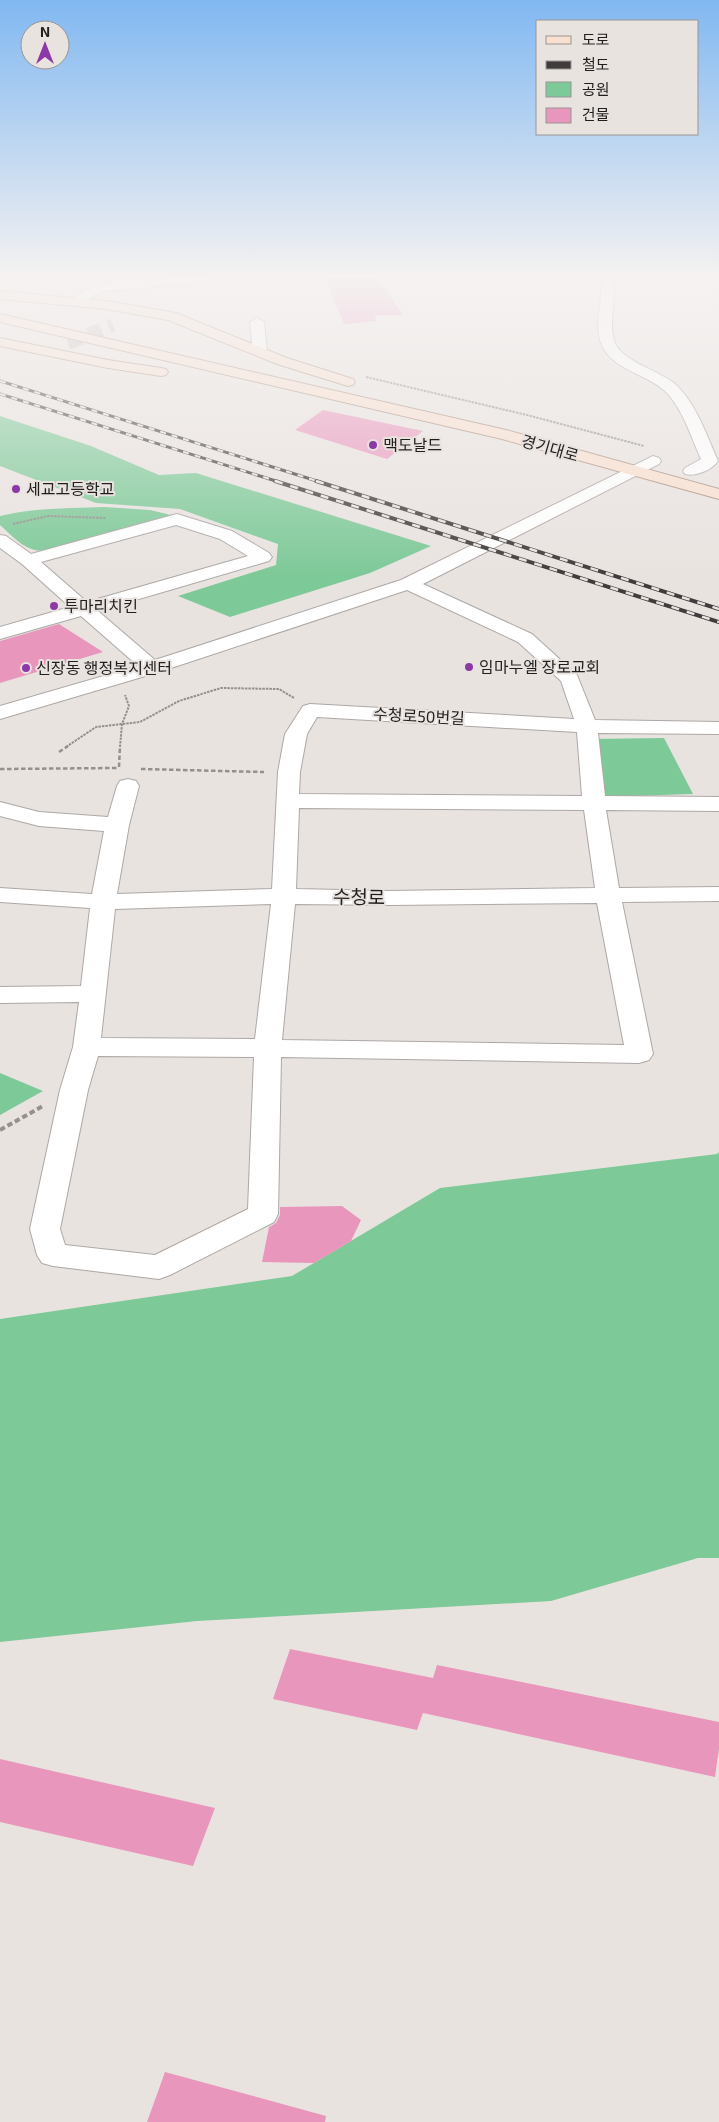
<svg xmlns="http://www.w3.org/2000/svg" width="719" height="2122" font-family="'Exo 2','Noto Sans KR',sans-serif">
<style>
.green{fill:#7ec998}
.building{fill:#e996bd}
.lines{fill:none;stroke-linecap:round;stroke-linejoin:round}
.major-tunnel{stroke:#c1bcb9;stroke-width:14;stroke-dasharray:14 8;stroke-linecap:butt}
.minor-casing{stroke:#ada8a5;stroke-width:2}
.major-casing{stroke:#ab8e7c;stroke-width:2}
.path-far2{stroke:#95908e;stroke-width:2;stroke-dasharray:2.5 1;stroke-linecap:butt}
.path-far1{stroke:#95908e;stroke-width:2.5;stroke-dasharray:4.5 2.5;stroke-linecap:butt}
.path{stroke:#95908e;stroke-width:4;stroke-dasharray:5.5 3;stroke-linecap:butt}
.minor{fill:#fff;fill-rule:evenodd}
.major{fill:#f9dfcf;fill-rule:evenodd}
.rail-far1-casing{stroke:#3f3c3b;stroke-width:3}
.rail-casing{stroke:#3f3c3b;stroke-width:4}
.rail-far1{stroke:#e9e3e0;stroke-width:2;stroke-dasharray:6;stroke-linecap:butt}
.rail{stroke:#e9e3e0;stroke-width:2.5;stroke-dasharray:8;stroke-linecap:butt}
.poi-dot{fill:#8c38a6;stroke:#e9e3e0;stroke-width:2}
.labels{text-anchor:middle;stroke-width:4;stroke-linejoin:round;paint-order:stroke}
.far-poi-label{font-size:16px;fill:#211f1e;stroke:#e9e3e0;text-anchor:start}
.far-street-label{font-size:16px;fill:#211f1e;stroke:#e9e3e0}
.street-label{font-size:19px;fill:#211f1e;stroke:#e9e3e0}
</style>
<rect width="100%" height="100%" fill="#e9e3e0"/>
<g class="green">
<polygon points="0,416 91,446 159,475 196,473 431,546 370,573 230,617 178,596 276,565 278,544 180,509 96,503 0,466"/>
<path d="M105 507 150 510 171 515 48 551C25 552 17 540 0 525V516C34 508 70 508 105 507Z"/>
<polygon points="664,738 693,794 596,797 588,739"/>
<polygon points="0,1073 43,1091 0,1115"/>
<polygon points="719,1152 719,1558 698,1558 551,1601 197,1621 0,1642 0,1319 292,1276 440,1188 717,1154"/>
</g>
<g class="building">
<polygon points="325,278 377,278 403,315 375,315 376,321 344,324"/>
<polygon points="323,410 423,431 387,459 295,430"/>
<polygon points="59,624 103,652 0,683 0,641"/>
<polygon points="342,1206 361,1220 351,1241 314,1263 262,1262 269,1227 276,1223 280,1215 280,1207"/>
<polygon points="290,1649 433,1678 437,1665 719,1722 719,1748 715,1777 423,1713 417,1730 273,1699"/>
<polygon points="0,1759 215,1808 193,1866 0,1822"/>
<polygon points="165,2072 326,2116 325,2122 147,2122"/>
</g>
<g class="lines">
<polyline class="major-tunnel" points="68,343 113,325"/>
<g class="minor-casing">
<g id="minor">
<path d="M164 278H216L210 282 104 291 95 295 83 306H73L71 303C92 276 133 280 164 278Z"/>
<path d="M602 278H614C616 299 608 324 615 343 622 361 660 371 675 384 696 403 707 436 718 461 712 470 695 477 685 474L683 471 685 468 701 459C691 437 683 409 665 391 647 374 610 369 601 343 594 323 603 299 602 278Z"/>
<polygon points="257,318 264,322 267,352 265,355 255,355 253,352 250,322"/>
<path d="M653 456 659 458 661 461 659 464 423 584 532 634 577 675 595 720 719 722V734L598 733 605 796 719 797V811L606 810 619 888 719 887V901L622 902 653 1054 649 1060 639 1063 281 1057 278 1214 274 1222 170 1275 159 1279 53 1266 42 1263 37 1255 30 1229 60 1090 73 1047 79 1002 0 1003V987L81 986 90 908 0 902V888L92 894 104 831 39 826 0 816V802L39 812 108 817 117 786 120 781 128 779 136 781 139 786 129 825 117 894 272 889 278 772 285 734 303 706 310 704 574 719 561 681 518 642 407 590 159 672 0 719V706L138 666 81 616 0 639V627L70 607 22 564 0 548V535L6 536 31 554 177 514 232 531 269 553 272 557 269 561 98 611 155 660 401 580ZM176 525 220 539 248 556 87 602 41 562ZM317 717 577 732 582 796 299 794 300 772 307 734ZM299 808 584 810 595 888 390 891 296 889ZM597 903 624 1045 282 1040 295 904 390 905ZM271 904 255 1039 101 1038 115 909ZM98 1056 254 1057 248 1209 155 1255 65 1245 60 1229 88 1090Z"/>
</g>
</g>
<g class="major-casing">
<g id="major">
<polygon points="0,291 106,301 176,313 287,358 353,379 355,382 353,385 348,386 277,364 168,320 106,309 0,299"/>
<polygon points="0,314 506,430 719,489 719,499 502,439 0,322"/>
<polygon points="0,338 108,360 161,368 166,369 168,372 166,375 161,376 108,368 0,346"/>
</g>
</g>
<g class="path-far2">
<polyline points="366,377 527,415 644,446"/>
<polyline points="13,524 48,516 106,518"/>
<polyline points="66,747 96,727 140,722 179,701 221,688 279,689 294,698"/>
<polyline points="120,747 122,724 129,706 125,695"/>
</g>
<g class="path-far1">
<polyline points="59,752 68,746"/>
<polyline points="119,767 120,746"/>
<polyline points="0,769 117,768"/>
<polyline points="141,769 264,772"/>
</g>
<polyline class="path" points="0,1130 43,1106"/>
<use href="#minor" class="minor"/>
<use href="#major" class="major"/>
<g class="rail-far1-casing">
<g id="rail-far1">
<polyline points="0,381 320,482"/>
<polyline points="0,394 279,482"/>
</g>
</g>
<g class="rail-casing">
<g id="rail">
<polyline points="275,481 719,622"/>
<polyline points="316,481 719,609"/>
</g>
</g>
<use href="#rail-far1" class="rail-far1"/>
<use href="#rail" class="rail"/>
</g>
<linearGradient id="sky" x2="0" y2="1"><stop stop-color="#81b8f1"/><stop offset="0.48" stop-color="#f5f2f1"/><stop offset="1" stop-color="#f5f2f1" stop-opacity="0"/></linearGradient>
<rect width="719" height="575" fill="url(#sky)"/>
<g class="poi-dot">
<circle cx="373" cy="445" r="5"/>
<circle cx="16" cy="489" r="5"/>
<circle cx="54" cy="606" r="5"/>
<circle cx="469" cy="667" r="5"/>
<circle cx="26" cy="668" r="5"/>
</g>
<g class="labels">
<g class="far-poi-label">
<text x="383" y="451">맥도날드</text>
<text x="26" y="495">세교고등학교</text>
<text x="64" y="612">투마리치킨</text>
<text x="479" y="673">임마누엘 장로교회</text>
<text x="36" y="674">신장동 행정복지센터</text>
</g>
<g class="far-street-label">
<text transform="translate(550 448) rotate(16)" y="6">경기대로</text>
<text transform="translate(419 716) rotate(3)" y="6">수청로50번길</text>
</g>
<g class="street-label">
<text transform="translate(359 897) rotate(1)" y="7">수청로</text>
</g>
</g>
<rect x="536" y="20" width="162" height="115" fill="#e9e3e0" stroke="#999592"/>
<rect x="546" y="36" width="25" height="8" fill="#f9dfcf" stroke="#999592"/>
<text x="582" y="45" font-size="15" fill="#211f1e">도로</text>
<rect x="546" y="61" width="25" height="8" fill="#3f3c3b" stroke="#999592"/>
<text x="582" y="70" font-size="15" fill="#211f1e">철도</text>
<rect x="546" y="82" width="25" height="15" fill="#7ec998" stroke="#999592"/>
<text x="582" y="95" font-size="15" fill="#211f1e">공원</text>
<rect x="546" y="108" width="25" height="15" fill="#e996bd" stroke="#999592"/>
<text x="582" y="120" font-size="15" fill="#211f1e">건물</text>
<g transform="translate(45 45)"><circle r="24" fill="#e9e3e0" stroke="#999592"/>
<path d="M0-4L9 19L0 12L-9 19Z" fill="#8c38a6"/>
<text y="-8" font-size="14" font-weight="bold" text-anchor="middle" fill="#211f1e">N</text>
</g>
</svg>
